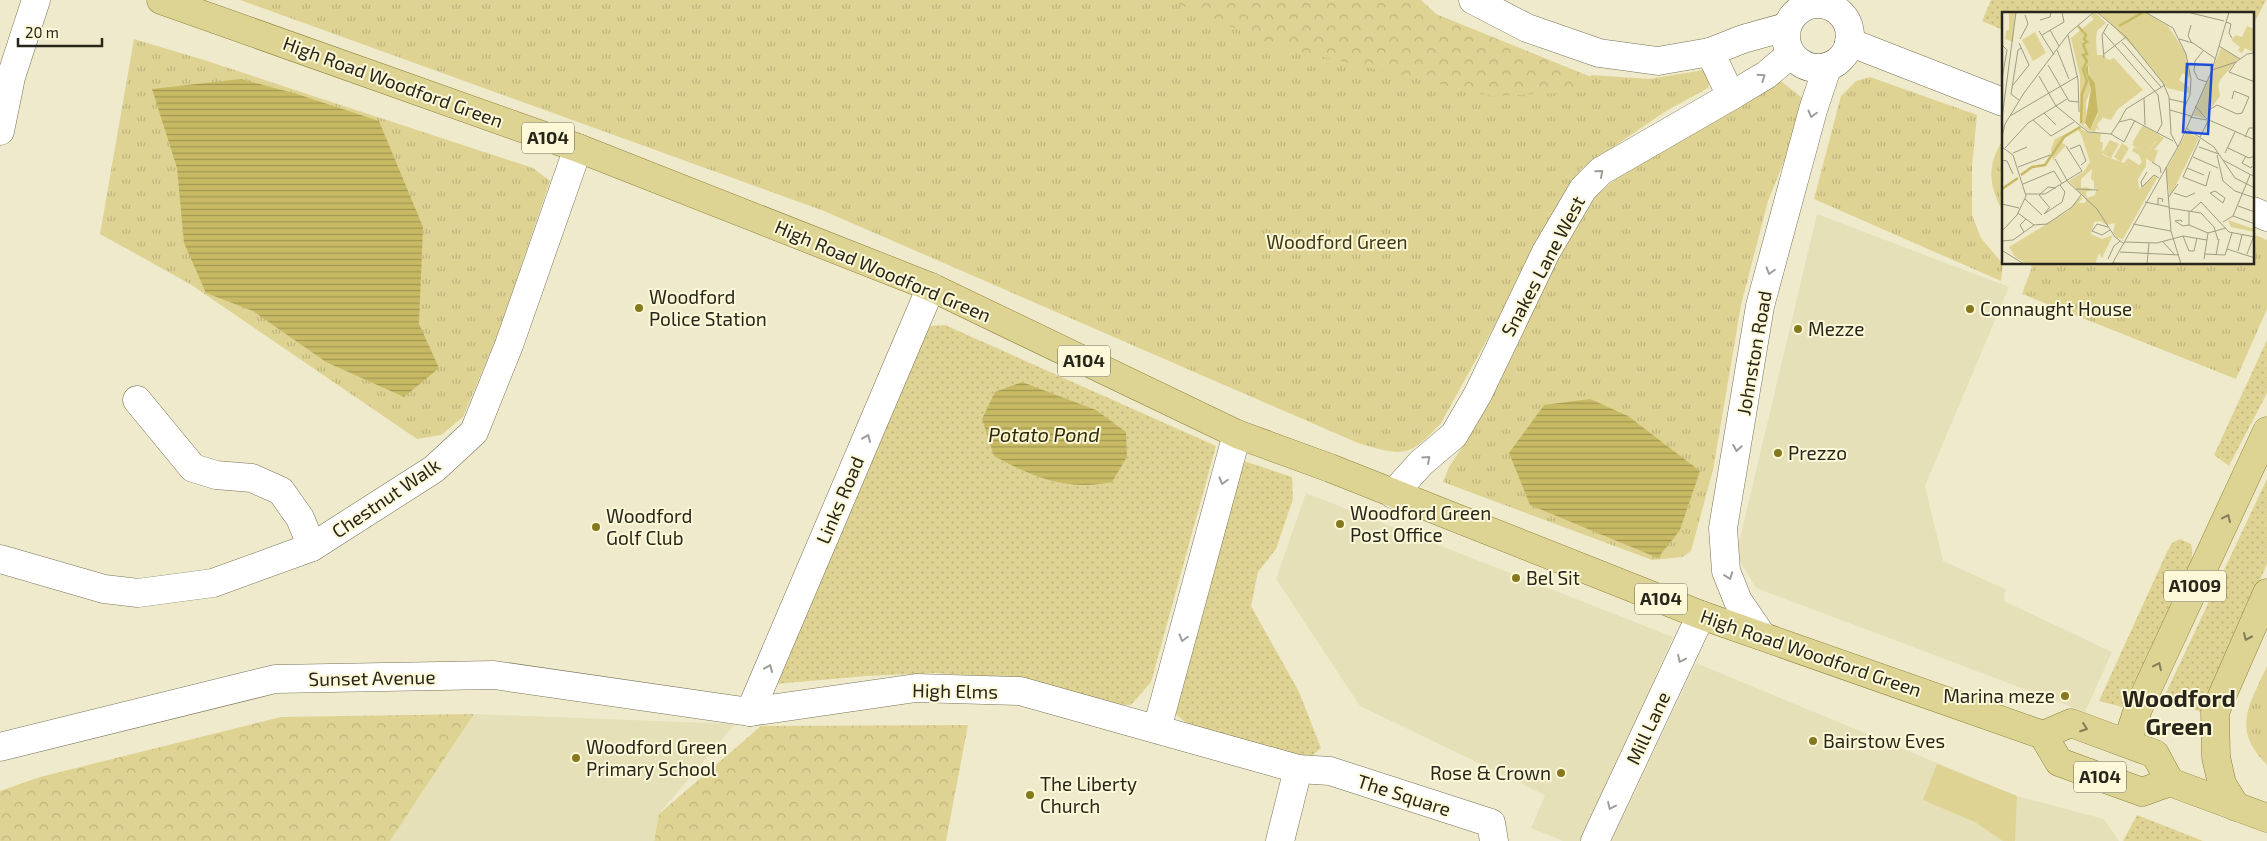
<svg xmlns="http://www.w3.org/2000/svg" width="2267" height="841" font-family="'Exo 2',sans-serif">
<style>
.built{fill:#e6e0b9}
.grass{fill:url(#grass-dots)}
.forest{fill:url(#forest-crowns)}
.park{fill:url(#park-tufts)}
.garden{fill:#ded393}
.water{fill:url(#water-rules)}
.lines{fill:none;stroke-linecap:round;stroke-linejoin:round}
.minor-casing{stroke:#787358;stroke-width:29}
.tertiary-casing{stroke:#787358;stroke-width:29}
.primary-casing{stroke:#8f833a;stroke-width:29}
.minor{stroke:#fff;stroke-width:28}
.tertiary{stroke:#fff;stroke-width:28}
.primary{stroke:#ddd393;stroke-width:28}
.oneway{stroke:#9e9d98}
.oneway2{stroke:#827c57}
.poi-dot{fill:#86781c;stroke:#fcf8d8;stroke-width:2}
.labels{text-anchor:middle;stroke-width:4;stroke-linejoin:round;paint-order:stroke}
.shield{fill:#fcf8d8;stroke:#686554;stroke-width:1}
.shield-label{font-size:18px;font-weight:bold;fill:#28261b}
.street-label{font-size:19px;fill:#28261b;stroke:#fcf8d8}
.park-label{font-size:19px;fill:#3f3914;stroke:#fcf8d8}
.poi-label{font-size:19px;fill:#28261b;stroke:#fcf8d8;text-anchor:start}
.water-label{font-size:20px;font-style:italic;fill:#302a03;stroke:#fcf8d8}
.district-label{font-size:24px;font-weight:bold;fill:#28261b;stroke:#fcf8d8}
.inset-river{fill:none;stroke:#c8ba64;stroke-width:2.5}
.inset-road{fill:none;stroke:#9f9c85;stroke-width:1}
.view{fill:#1d4ed8;fill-opacity:0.15;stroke:#1d4ed8;stroke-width:2.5}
.inset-edge{fill:none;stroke:#28261b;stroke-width:2.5}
</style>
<defs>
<pattern id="grass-dots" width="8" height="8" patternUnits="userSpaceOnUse" patternTransform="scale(1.25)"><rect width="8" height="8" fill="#ded393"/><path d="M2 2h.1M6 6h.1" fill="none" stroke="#beb57e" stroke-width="1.8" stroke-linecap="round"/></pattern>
<pattern id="forest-crowns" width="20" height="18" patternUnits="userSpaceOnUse" patternTransform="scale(1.25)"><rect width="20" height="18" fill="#ded393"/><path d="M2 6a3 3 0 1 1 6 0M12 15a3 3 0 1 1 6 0" fill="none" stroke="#beb57e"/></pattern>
<pattern id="park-tufts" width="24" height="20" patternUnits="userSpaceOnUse" patternTransform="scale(1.25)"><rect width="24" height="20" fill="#ded393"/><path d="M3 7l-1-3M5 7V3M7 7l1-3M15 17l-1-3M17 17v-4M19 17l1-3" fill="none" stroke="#beb57e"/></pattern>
<pattern id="water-rules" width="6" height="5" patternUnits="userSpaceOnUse" patternTransform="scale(1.25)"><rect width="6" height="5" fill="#c8ba64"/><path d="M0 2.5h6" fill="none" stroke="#a29752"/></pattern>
</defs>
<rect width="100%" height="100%" fill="#efeacb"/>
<g class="built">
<polygon points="1817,214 2009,287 1925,486 1943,561 2005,589 2004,601 2112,652 2085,712 1756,588 1736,555"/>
<polygon points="1306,493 1673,637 1583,841 1563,841 1531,828 1545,795 1360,706 1276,579"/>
<polygon points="1696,663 2017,796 2104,819 2119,841 1611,841"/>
<polygon points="474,714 735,724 659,814 654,841 390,841"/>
</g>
<g class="grass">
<polygon points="1991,0 2266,0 2253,25 2253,14 2003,14 2003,30 1982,21"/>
<polygon points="945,325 1216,446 1151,682 1131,705 1090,704 996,677 936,673 866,676 774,684 929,326"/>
<polygon points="2267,340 2267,393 2229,466 2214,455"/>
<polygon points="1241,460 1292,477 1293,499 1276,549 1258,572 1251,606 1299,692 1321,748 1307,760 1190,726 1174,713"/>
<polygon points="2267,479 2267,564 2203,713 2164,697"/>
<path d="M2180 539 2191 544C2201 573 2141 677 2126 708L2099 701 2167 552 2172 543Z"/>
<polygon points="2137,815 2203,841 2123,841"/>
</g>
<g class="forest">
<polygon points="1024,0 1421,0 1436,14 1638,96 1574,154"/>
<polygon points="474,714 390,841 0,841 0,791 40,777 281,717"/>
<polygon points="968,725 946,841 654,841 659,814 761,726"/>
</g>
<g class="park">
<path d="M240 0H1169L1276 46 1491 96 1586 92 1591 75 1649 79 1704 70 1710 79 1708 88 1666 111 1581 169 1441 423C1408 459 1403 456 1358 443L824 211Z"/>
<polygon points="134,39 204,60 533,168 550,181 499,331 463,417 441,435 417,439 190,284 100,234"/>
<polygon points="1870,77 1977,115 1972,167 1972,215 1981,238 2003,264 2001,281 1814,199 1841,96 1856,81"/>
<polygon points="1778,79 1805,100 1801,119 1768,201 1741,305 1713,470 1691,551 1682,557 1652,560 1443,482 1449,467 1474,429 1528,315 1578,220 1596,196 1620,175"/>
<path d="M2003 140V212C1989 186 1986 166 2003 140Z"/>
<polygon points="2253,234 2267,240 2267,309 2236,379 2022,294 2032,267 2030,264 2253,264"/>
<path d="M2267 666V765C2231 729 2249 706 2267 666Z"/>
</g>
<polygon class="garden" points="1937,764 2017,796 2015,841 2003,841 1975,822 1923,800"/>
<g class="water">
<polygon points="241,79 297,94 379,121 423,227 419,324 439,368 404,397 326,362 253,311 206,293 184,243 177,168 152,89"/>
<path d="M1022 382 1096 410 1126 432 1127 457 1112 482C1065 491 1035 478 994 456L982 419 995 392Z"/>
<polygon points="1590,399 1628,416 1700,471 1680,530 1658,558 1530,505 1509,453 1544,405"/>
</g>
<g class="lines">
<g class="minor-casing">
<g id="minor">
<polyline points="1473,0 1527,28 1599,53 1658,61 1710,52 1743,39 1786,27"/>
<polyline points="1849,42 2003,102"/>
<polyline points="0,131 11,77 36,0"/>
<polyline points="2253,211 2267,217"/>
<polyline points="137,400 193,468 216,475 252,478 281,491 300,518 312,547"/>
<polyline points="0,559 104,589 138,593 213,583 312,547 434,469 474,432 509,345 578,148"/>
<polyline points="750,712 931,287"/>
<polyline points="1157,729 1237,434"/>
<polyline points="0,747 275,679 494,675 750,712 916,688 1020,691 1298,769 1330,771 1491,823 1494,841"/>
<polyline points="1280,841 1298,769"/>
<polyline points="1595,841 1701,615"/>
</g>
</g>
<g class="tertiary-casing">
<g id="tertiary">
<circle cx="1818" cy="36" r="32"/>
<polyline points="1710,52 1731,96"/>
<polyline points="1393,494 1421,463 1454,435 1478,394 1546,252 1583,189 1601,171 1731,96 1766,75 1791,54"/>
<polyline points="1762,636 1738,601 1726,571 1723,528 1760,306 1813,110 1827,68"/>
</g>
</g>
<g class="primary-casing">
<g id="primary">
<polyline points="161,0 578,148 931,287 1237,434 1330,468 1701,615 2043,735 2059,762 2142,792 2170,782 2267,818"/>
<polyline points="2043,735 2071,723 2155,754 2170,782"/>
<polyline points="2127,743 2138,709 2267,431"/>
<polyline points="2236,807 2222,784 2216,757 2215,712 2267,593"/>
</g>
</g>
<use href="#minor" class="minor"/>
<use href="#tertiary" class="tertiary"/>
<use href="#primary" class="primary"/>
</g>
<defs><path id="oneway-chevron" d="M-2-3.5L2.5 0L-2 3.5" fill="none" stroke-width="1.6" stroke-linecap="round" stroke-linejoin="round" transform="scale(1.25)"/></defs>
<g class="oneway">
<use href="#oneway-chevron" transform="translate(1762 77) rotate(-34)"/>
<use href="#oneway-chevron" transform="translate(1812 114) rotate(105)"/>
<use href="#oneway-chevron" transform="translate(1600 173) rotate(-40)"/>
<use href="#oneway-chevron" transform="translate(1770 271) rotate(106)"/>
<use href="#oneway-chevron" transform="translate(867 438) rotate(-67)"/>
<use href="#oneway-chevron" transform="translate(1737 448) rotate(99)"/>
<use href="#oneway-chevron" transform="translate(1427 459) rotate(-42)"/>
<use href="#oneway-chevron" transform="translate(1223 481) rotate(106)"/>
<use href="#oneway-chevron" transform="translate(1729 576) rotate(70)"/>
<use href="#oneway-chevron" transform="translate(1183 638) rotate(106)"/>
<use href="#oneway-chevron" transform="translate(1681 659) rotate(115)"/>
<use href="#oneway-chevron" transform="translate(769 668) rotate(-67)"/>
<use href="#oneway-chevron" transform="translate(1611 806) rotate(115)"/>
</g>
<g class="oneway2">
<use href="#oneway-chevron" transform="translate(2227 518) rotate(-65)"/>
<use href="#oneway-chevron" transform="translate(2247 637) rotate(114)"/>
<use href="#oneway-chevron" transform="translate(2158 666) rotate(-65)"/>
<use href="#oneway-chevron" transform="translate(2084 728) rotate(20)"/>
</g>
<g class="poi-dot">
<circle cx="639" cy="308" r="5"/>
<circle cx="1970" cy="309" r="5"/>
<circle cx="1798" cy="329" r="5"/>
<circle cx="1778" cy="453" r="5"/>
<circle cx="1340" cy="524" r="5"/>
<circle cx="596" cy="527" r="5"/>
<circle cx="1516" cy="578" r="5"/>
<circle cx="2065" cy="696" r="5"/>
<circle cx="1813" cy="741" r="5"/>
<circle cx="576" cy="758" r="5"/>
<circle cx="1561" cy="773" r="5"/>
<circle cx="1030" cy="795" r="5"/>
</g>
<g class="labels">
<g class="shield">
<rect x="522" y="122.5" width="52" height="31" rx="4"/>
<rect x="1058" y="345.5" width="52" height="31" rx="4"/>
<rect x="2164" y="570.5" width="62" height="31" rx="4"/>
<rect x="1635" y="583.5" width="52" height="31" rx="4"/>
<rect x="2074" y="761.5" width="52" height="31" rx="4"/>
</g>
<g class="shield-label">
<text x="548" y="144">A104</text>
<text x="1084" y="367">A104</text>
<text x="2195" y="592">A1009</text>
<text x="1661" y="605">A104</text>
<text x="2100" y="783">A104</text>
</g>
<g class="street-label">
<text transform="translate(393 82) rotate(20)" y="7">High Road Woodford Green</text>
<text transform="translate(1543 266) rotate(-62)" y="7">Snakes Lane West</text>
<text transform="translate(883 271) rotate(23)" y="7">High Road Woodford Green</text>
<text transform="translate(1754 353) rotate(-80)" y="7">Johnston Road</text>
<text transform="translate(386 498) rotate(-34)" y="7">Chestnut Walk</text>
<text transform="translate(840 500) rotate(-67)" y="7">Links Road</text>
<text transform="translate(1811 653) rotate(19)" y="7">High Road Woodford Green</text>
<text transform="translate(372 678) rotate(-1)" y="7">Sunset Avenue</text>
<text transform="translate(955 691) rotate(1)" y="7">High Elms</text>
<text transform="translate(1648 728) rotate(-65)" y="7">Mill Lane</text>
<text transform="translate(1404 795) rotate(18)" y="7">The Square</text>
</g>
<g class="park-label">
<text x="1337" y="249">Woodford Green</text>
</g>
<g class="poi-label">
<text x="649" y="304">Woodford<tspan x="649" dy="22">Police Station</tspan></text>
<text x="1980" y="316">Connaught House</text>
<text x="1808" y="336">Mezze</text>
<text x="1788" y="460">Prezzo</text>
<text x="1350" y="520">Woodford Green<tspan x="1350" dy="22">Post Office</tspan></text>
<text x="606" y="523">Woodford<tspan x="606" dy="22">Golf Club</tspan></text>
<text x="1526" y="585">Bel Sit</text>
<text x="2055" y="703" text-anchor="end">Marina meze</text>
<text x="1823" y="748">Bairstow Eves</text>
<text x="586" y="754">Woodford Green<tspan x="586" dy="22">Primary School</tspan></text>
<text x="1551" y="780" text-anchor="end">Rose &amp; Crown</text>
<text x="1040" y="791">The Liberty<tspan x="1040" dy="22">Church</tspan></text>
</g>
<g class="water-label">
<text x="1044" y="442">Potato Pond</text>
</g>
<g class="district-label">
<text x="2179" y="707">Woodford<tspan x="2179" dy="28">Green</tspan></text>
</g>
</g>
<g transform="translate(2002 12)">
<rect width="252" height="252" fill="#efeacb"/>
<path d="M93 0 104 11 95 19 94 27 95 43H101L103 77 100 107 95 112 97 118 94 116 93 120 85 118 78 111V65L69 26 92 7 89 4ZM87 53 86 62 93 71 96 102 88 118 81 113 84 110V90L89 77 84 62ZM97 0H143L166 14 183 40 188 66 181 61 177 68 187 75V81L165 76 138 42ZM219 66 216 73 218 84 205 102V93ZM141 113 162 126 152 138H156L152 151 144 147V154L136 167 137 177 152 164 155 166 121 227 115 226 111 220 113 211 105 213 98 209 92 210 89 222 100 227 111 223 100 246 97 241 93 252H25L13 245 7 235 66 199 78 185 81 186 76 191H83L84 187 67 169 81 160 88 150 79 122 76 118 63 125 60 131 64 133 51 148 49 137 53 127 80 114 79 117 87 121H99L98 130H101L100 142 103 144 122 151 126 146 137 153 140 150 137 143 130 139 132 135 144 140 154 130V124L143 117 135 130 130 131ZM90 157 89 167 92 169V177L95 176 93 183 85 186 84 180 91 178 84 175 79 176V167Z" fill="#ded393" fill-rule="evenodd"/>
<path d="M33 20 44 41 31 49 20 28ZM219 36 237 46 218 68 205 105 201 100 205 107 191 103ZM101 44 107 48 112 46 141 78 116 97 109 108 99 105 102 85 98 80ZM142 116 157 125 144 141 130 133ZM185 120 197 126 168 185 164 158ZM226 208 252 217V220L229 215Z" fill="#ded393"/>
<path d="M7 0H13L11 30 3 27 4 19 7 18ZM245 14 252 17V41L243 36 240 41 236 39 238 35 229 28 234 23 240 25ZM184 121 194 125 187 141 177 136ZM108 128 117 132 109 146 100 141ZM120 131 127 136 119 150 112 145Z" fill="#ded393"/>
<path d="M86 53V62L93 71 96 100 88 118 83 111 89 77 83 57Z" fill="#c8ba64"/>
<path class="inset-river" d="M76 14 84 23 82 27 85 30 81 32 85 42 81 43 85 49 81 57 85 69 80 82 79 111M117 14 140 1M19 163 30 155 43 153 62 125 78 115M0 177 16 166"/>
<path class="inset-road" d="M95 0 124 25 161 71 167 85 169 122 176 135M143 0 171 16 184 42 189 67 188 83 181 99M185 0 222 9M38 8 48 5 49 0M224 10 229 12 227 21 230 26M189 13 186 24 190 31M48 18 57 34M37 19 52 43M101 20 156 83 160 112 155 121M40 23 62 10 60 0M66 23 76 68 77 100M18 27 26 12 23 3M177 27 191 31 214 47M120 30 159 75M217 34 238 47M55 38 67 67M201 39 193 49 192 59 196 67 205 70M102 42 124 25M102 46 100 23 106 12M234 50 227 60 253 70M46 53 67 89 77 90M210 58 234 50 245 42 253 41M37 64 54 94 86 120 109 122 117 110 129 107 171 129M0 67 5 38 1 34M11 73 27 53 17 31M142 86 143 113M167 87 185 91M17 88 9 82 16 38 19 36M193 94 205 107M168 98 189 104M42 101 54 113M8 104 76 64M188 105 205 108M0 106 14 0M206 107 207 98 215 93 235 102 240 101 247 85 232 79 230 87M31 108 49 124 72 110M207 108 253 128M117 110 124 97 163 73M184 116 212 135 233 166 253 176M109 122 122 130 133 108M0 125 3 112 22 81 67 21 92 0M198 125 206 109M243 125 247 116H253M198 127 181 165 204 174 208 159M0 135 11 143 24 184 15 203 0 219M197 135 217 142M3 136 26 111 65 87M226 136 247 146 253 144M68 137 78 133 84 149 79 153M11 141 25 135M223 141 233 120M215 143 221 169 233 179 253 186M244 144 240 151 249 156 250 154M191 145 216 156M53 147 66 170 95 197 113 225 121 231M0 148 5 149 11 162M221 148 253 165M150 150 158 155 159 161M16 155 48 143M164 155 169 219 179 252M185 156 202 163M21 172 52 159 60 172M140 175 152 163 157 166M140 175 139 170 145 160M74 177 96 178M213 179 223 186 221 191 208 181ZM172 181 184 185 193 181M24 182H43L80 159 64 134M37 183 48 196M37 183 46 175 54 176M166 186 176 172M23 187 40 203M143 190 167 195M0 192 17 196M156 193V186L161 187 160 190M236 194 253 200M47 196 42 202 60 190 63 180 58 173M167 196 199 201 212 215 216 228M187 199V213L206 221 202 247M189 199 199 190 227 220 253 225M16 201 32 213M231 204 253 212M180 210 179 208 173 209 181 214 187 213M221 210 231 204 248 163M131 212 169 219M32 213 45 212 70 195 79 183M106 215 95 212 90 219 100 223 108 218M22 220 18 213 24 207M206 221 224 216M181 224 187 239H192L195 226M0 229 11 228 32 213M122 230 155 231 181 224 205 228M161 230 173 243M225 237 253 246M1 239 22 252M236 239 240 223M118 240 177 243M202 242 223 243 230 221M245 242 253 221M214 243 217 227M106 247 112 234 118 229M111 251 128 252M110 252 178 131 210 58 227 0M145 252 147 231"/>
<path class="view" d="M185 52 210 53 206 122 181 120Z"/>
<rect width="252" height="252" class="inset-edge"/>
</g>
<path d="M18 38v8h84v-8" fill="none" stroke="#28261b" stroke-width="2.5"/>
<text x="25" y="38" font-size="15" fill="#28261b" stroke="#fcf8d8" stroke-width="4" paint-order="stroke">20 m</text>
</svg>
